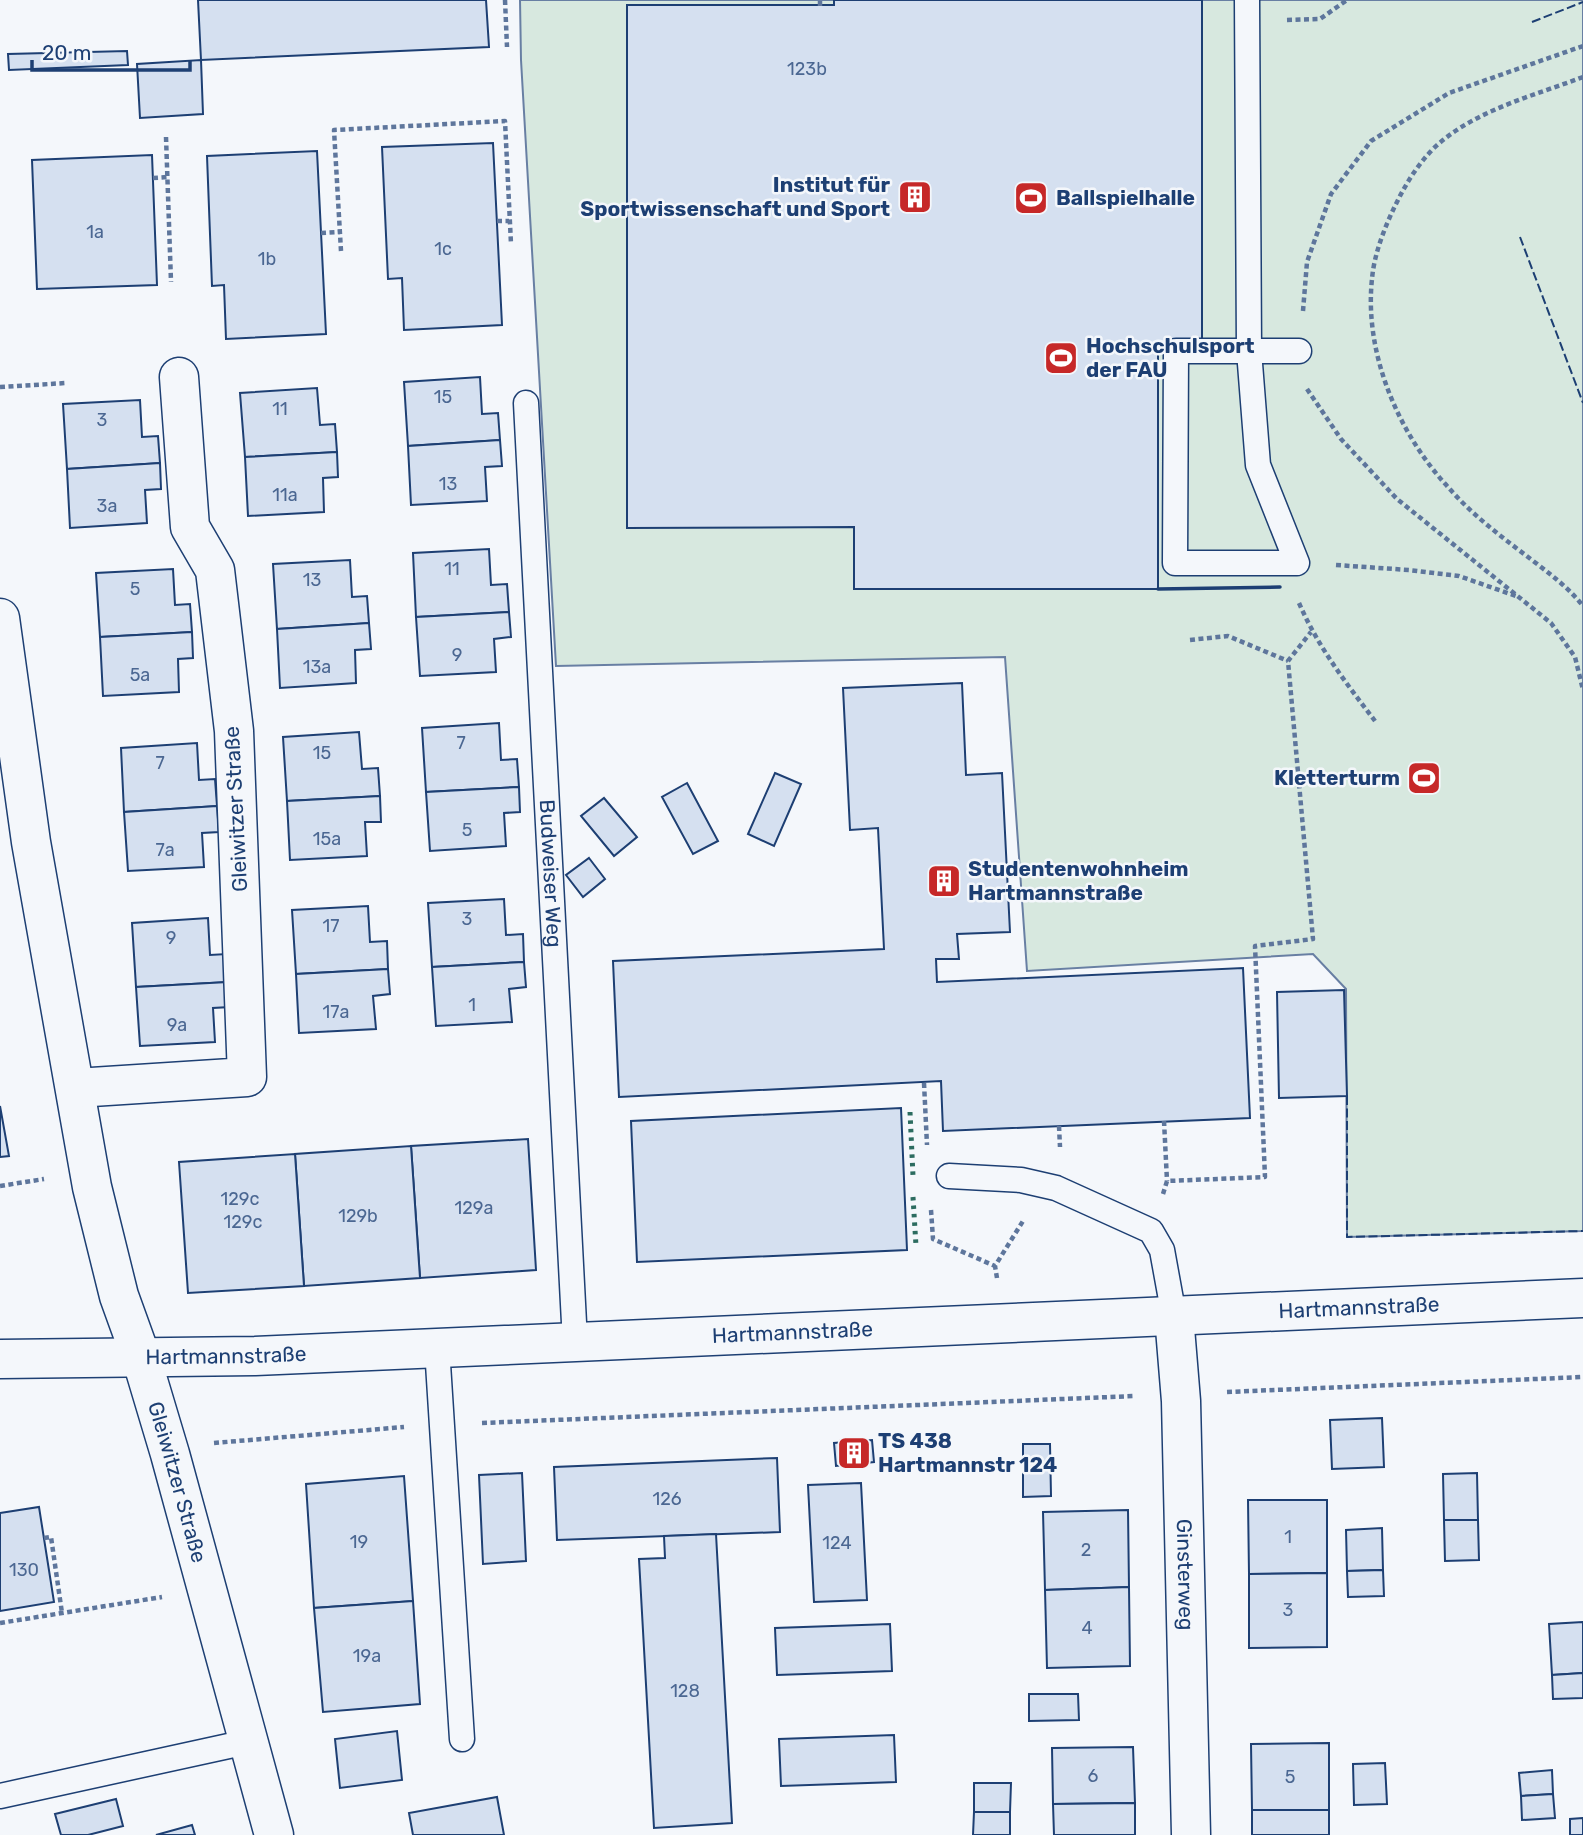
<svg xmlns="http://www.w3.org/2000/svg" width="1583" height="1835" font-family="Rubik,sans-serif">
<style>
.green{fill:#d7e8df;stroke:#687fa3;stroke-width:2}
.building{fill:#d5e0f0;stroke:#1d3f73;stroke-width:2}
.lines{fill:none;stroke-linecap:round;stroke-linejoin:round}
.service-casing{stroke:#1d3f73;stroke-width:27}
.minor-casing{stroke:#1d3f73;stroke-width:41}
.tertiary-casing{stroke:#1d3f73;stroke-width:41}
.path{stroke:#5e769c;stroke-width:4.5;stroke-dasharray:5 3.5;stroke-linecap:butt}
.service{stroke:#f4f7fb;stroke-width:24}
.minor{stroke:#f4f7fb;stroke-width:38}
.tertiary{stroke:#f4f7fb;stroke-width:38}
.hedge{stroke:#2c6c60;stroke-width:5;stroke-dasharray:3.5 5;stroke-linecap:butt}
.fence{stroke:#1d3f73;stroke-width:2;stroke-dasharray:9 3.5;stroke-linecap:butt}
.wall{stroke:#1d3f73;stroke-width:3.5}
.labels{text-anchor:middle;stroke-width:5;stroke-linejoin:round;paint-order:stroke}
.number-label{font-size:18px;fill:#4b6792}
.poi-label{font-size:21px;font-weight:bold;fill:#1d3f73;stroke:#f4f7fb;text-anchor:start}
.street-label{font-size:21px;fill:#1d3f73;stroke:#f4f7fb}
</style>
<rect width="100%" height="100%" fill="#f4f7fb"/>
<polygon class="green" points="520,0 1583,0 1583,1231 1347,1237 1346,989 1313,954 1027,971 1005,657 556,666 521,60"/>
<g class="building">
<polygon points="198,0 486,0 489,47 201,60"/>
<polygon points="834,0 1202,0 1202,347 1158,347 1158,589 854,589 854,527 627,528 627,5 834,5"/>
<polygon points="127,51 128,65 9,70 8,54"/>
<polygon points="201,60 203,114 140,118 137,64"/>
<polygon points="493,143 502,325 404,330 402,278 388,279 382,147"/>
<polygon points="317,151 326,334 226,339 224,285 212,286 207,156"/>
<polygon points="152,155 157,285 37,289 32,160"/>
<polygon points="480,377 482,414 498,413 500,440 408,446 404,382"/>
<polygon points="317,388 320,425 335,424 337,452 245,457 240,393"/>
<polygon points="140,400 142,437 158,436 160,463 67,469 63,404"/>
<polygon points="500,440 502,466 485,467 487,501 411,505 408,446"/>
<polygon points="337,452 338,477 323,478 324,512 248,516 245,457"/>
<polygon points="160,463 161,489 145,490 147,523 70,528 67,469"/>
<polygon points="489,549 491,585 507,584 509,612 416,617 413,553"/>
<polygon points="350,560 352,597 367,596 369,623 277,629 273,564"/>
<polygon points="173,569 175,605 190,604 192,632 100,637 96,573"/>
<polygon points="509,612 511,637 494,639 496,672 420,676 416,617"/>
<polygon points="369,623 371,649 355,650 356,683 280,688 277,629"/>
<polygon points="192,632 193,658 178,659 179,692 103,696 100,637"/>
<polygon points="962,683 966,775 1002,773 1010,932 957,934 959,959 936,959 937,982 1243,968 1250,1118 943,1131 941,1081 619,1097 613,961 884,949 878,828 850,830 843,688"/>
<polygon points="499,723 501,760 517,759 519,787 426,792 422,728"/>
<polygon points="359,732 362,769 378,768 380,796 287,801 283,737"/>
<polygon points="197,743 199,780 215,779 217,806 124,812 121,748"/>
<polygon points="775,773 801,784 774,846 748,834"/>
<polygon points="687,783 718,841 693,854 662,797"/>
<polygon points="519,787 520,812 504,813 506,846 430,851 426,792"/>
<polygon points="380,796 381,822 365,822 367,856 290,860 287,801"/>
<polygon points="604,798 637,837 614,856 581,816"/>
<polygon points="217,806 219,832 202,833 204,867 128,871 124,812"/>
<polygon points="589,858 605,879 583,897 566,875"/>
<polygon points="504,899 506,935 523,934 524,962 432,967 428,903"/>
<polygon points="368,906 370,942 387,941 388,969 296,974 292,910"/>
<polygon points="208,918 210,955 227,954 228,982 136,987 132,923"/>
<polygon points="524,962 526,987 509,989 512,1022 436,1026 432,967"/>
<polygon points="388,969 390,994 373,996 376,1029 299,1033 296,974"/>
<polygon points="228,982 230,1007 213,1008 215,1042 140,1046 136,987"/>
<polygon points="1344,990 1347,1096 1279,1098 1277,992"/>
<polygon points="0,1106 9,1156 0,1157"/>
<polygon points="901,1108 907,1250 637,1262 631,1121"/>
<polygon points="528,1139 536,1270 420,1278 411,1146"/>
<polygon points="411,1146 420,1278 304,1286 295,1154"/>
<polygon points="295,1154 304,1286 188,1293 179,1162"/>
<polygon points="1382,1418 1384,1467 1332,1469 1330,1420"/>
<polygon points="872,1440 874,1462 836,1466 834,1443"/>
<polygon points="1023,1444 1050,1444 1051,1496 1023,1497"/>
<polygon points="777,1458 780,1532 557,1540 554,1467"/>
<polygon points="522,1473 526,1561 483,1564 479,1475"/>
<polygon points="1477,1473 1478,1520 1444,1520 1443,1474"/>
<polygon points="404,1476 413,1601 314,1608 306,1484"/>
<polygon points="861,1483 867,1600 814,1602 808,1485"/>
<polygon points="1248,1500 1327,1500 1327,1573 1249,1574"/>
<polygon points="39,1507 54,1602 0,1611 0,1513"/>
<polygon points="1128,1510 1129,1587 1045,1590 1043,1512"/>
<polygon points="1444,1520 1478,1520 1479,1560 1445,1561"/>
<polygon points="1382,1528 1383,1570 1347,1571 1346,1530"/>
<polygon points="716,1534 732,1823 654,1828 639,1559 665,1558 664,1536"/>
<polygon points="1383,1570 1384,1596 1348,1597 1347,1571"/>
<polygon points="1327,1573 1327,1647 1249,1648 1249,1574"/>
<polygon points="1129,1587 1130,1666 1047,1668 1045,1590"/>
<polygon points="413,1601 420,1704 323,1712 314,1608"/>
<polygon points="1583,1622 1583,1673 1552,1675 1549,1624"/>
<polygon points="890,1624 892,1671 777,1675 775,1628"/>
<polygon points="1583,1673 1583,1698 1553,1699 1552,1675"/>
<polygon points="1029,1694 1078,1694 1079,1720 1029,1721"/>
<polygon points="397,1731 402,1780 340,1788 335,1739"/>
<polygon points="894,1735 896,1782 781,1786 779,1739"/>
<polygon points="1329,1743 1329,1810 1252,1810 1251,1744"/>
<polygon points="1133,1747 1135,1803 1053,1804 1052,1748"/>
<polygon points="1385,1763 1387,1804 1354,1805 1353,1764"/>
<polygon points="1552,1770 1553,1794 1521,1796 1519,1773"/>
<polygon points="974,1783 1011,1783 1010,1812 974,1812"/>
<polygon points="1553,1794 1555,1818 1522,1820 1521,1796"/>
<polygon points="497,1797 504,1835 413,1835 409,1813"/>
<polygon points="116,1799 123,1826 88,1835 61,1835 55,1814"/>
<polygon points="1135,1803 1135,1835 1054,1835 1053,1804"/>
<rect x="1252" y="1810" width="77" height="25"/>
<polygon points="974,1812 1010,1812 1010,1835 973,1835"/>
<polygon points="1583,1818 1583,1835 1570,1835 1570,1819"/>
<polygon points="192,1825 195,1835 156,1835"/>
</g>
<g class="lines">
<g class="service-casing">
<g id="service">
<polyline points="1247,0 1249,351 1258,465 1297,563 1175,563 1176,351 1299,351"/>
<path id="s1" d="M526 403 575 1342"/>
<polyline points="949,1176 1021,1180 1056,1188 1151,1231 1162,1250 1174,1316"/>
<polyline points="437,1348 462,1739"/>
<polyline points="0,1796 247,1742"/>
</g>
</g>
<g class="minor-casing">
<g id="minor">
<path id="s2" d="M0 618 31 842 92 1187 119 1296 141 1357 170 1454 274 1835"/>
<polyline points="76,1088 247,1077 234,731 215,570 190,527 179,377"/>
<path id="s3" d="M1174 1316 1181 1401 1191 1835"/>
</g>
</g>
<g class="tertiary-casing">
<g id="tertiary">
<path id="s4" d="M0 1359 255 1356 1583 1298"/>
</g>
</g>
<g class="path">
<polyline points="505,0 507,47"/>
<polyline points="820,6 820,0"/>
<polyline points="1287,20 1320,19 1347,0"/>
<path d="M1583 77C1533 96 1475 110 1435 147 1417 165 1405 185 1394 208 1384 229 1374 255 1372 279 1364 353 1398 433 1448 487 1472 515 1503 538 1532 560 1551 575 1568 587 1583 606"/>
<polyline points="166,137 171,282"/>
<polyline points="153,178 168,177"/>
<polyline points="497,221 509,221"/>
<polyline points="321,233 340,232"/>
<polyline points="341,251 334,130 505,121 511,244"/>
<polyline points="1303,311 1307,262 1331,194 1371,141 1449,93 1583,46"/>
<polyline points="0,387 66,383"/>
<polyline points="1307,389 1341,439 1397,499 1551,623 1575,657 1583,690"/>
<polyline points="1336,565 1409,570 1459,576 1516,596"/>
<path d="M1299 603C1318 647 1346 683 1375 721"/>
<polyline points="1190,640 1228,636 1288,661"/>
<polyline points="924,1083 927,1145"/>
<polyline points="1164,1121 1167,1181"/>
<polyline points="1059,1126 1060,1147"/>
<polyline points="0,1186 44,1179"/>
<polyline points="1163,1194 1167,1181 1265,1177 1255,946 1313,939 1288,661 1311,632"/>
<polyline points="931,1210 933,1239 995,1266"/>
<polyline points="997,1278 995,1266 1023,1221"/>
<polyline points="1227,1392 1583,1377"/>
<polyline points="482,1423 1135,1396"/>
<polyline points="214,1443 404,1427"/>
<polyline points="44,1538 51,1537 62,1613"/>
<polyline points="0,1623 162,1597"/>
</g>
<use href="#service" class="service"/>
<use href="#minor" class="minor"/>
<use href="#tertiary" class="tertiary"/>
<g class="hedge">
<polyline points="910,1112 913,1176"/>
<polyline points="913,1197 916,1246"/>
</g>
<g class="fence">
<polyline points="1532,22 1583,2"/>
<polyline points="1520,237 1583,403"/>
<polyline points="1347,1096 1347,1237 1583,1231"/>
</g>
<polyline class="wall" points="1158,589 1280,587"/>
</g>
<defs>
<g id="building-square" transform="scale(1.75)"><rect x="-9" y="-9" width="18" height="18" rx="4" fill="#c62828" stroke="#f4f7fb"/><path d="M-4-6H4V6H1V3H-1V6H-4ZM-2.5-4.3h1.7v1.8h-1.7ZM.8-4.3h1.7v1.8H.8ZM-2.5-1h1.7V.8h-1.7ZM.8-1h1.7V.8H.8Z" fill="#fff"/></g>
<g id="stadium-square" transform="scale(1.75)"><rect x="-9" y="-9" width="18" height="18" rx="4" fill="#c62828" stroke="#f4f7fb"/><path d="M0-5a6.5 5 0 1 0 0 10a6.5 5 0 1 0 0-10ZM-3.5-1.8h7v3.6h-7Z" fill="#fff"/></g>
</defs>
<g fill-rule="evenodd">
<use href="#building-square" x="915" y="197"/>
<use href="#stadium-square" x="1031" y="198"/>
<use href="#stadium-square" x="1061" y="358"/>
<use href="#stadium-square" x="1424" y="778"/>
<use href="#building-square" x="944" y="881"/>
<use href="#building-square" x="854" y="1453"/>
</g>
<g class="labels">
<g class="number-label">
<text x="807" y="75">123b</text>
<text x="95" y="238">1a</text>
<text x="443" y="255">1c</text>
<text x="267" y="265">1b</text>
<text x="443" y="403">15</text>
<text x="280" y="415">11</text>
<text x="102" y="426">3</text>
<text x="448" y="490">13</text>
<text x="285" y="501">11a</text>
<text x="107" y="512">3a</text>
<text x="452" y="575">11</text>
<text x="312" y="586">13</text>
<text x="135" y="595">5</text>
<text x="457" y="661">9</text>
<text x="317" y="673">13a</text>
<text x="140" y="681">5a</text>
<text x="461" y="749">7</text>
<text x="322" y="759">15</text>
<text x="160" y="769">7</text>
<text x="467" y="836">5</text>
<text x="327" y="845">15a</text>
<text x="165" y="856">7a</text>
<text x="467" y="925">3</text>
<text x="331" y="932">17</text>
<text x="171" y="944">9</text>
<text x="472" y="1011">1</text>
<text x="336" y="1018">17a</text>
<text x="177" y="1031">9a</text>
<text x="240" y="1205">129c</text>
<text x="474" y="1214">129a</text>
<text x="358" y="1222">129b</text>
<text x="243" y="1228">129c</text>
<text x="667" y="1505">126</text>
<text x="1288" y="1543">1</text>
<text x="359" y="1548">19</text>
<text x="837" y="1549">124</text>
<text x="1086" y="1556">2</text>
<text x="24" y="1576">130</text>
<text x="1288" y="1616">3</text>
<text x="1087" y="1634">4</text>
<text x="367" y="1662">19a</text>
<text x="685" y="1697">128</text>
<text x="1093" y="1782">6</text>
<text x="1290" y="1783">5</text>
</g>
<g class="poi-label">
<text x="890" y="192" text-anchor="end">Institut für<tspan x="890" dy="24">Sportwissenschaft und Sport</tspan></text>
<text x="1056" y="205">Ballspielhalle</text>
<text x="1086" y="353">Hochschulsport<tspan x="1086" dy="24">der FAU</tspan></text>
<text x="1400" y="785" text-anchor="end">Kletterturm</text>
<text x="968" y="876">Studentenwohnheim<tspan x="968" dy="24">Hartmannstraße</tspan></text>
<text x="878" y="1448">TS 438<tspan x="878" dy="24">Hartmannstr 124</tspan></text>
</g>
<g class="street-label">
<text transform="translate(236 809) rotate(-93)" y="7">Gleiwitzer Straße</text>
<text dy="7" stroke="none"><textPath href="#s1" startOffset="471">Budweiser Weg</textPath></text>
<text dy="7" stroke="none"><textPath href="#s4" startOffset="1360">Hartmannstraße</textPath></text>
<text dy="7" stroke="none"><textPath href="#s4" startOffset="793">Hartmannstraße</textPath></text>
<text dy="7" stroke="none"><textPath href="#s4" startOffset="226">Hartmannstraße</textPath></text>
<text dy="7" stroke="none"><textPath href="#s2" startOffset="884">Gleiwitzer Straße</textPath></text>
<text dy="7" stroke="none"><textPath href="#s3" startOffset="259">Ginsterweg</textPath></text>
</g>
</g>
<path d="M32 60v10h158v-10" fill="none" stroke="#1d3f73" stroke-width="3.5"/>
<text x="42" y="60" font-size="21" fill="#1d3f73" stroke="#f4f7fb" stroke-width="5" paint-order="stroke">20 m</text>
</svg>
